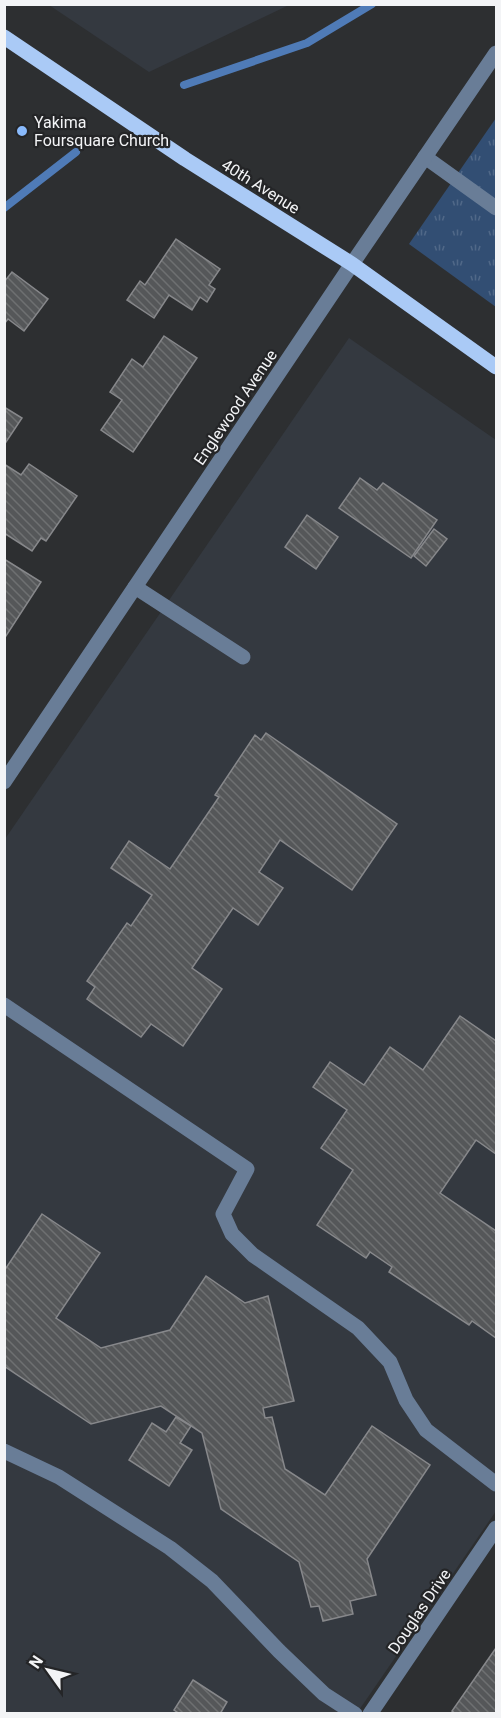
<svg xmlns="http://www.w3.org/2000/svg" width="501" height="1718" font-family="Roboto,sans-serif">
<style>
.built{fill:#343940}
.park{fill:url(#park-tufts)}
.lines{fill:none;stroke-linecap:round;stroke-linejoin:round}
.stream{stroke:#4f7bb7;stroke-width:8}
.building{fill:url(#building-back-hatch);stroke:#87888b;stroke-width:1.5}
.minor{stroke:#697d97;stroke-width:15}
.major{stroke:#aacaf6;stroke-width:15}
.poi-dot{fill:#89bafc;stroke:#242527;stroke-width:2}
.labels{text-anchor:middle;stroke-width:4.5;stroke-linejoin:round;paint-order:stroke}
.poi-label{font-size:16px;fill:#f3f4f6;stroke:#242527;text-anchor:start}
.street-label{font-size:16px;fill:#f3f4f6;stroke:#242527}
</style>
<defs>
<pattern id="park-tufts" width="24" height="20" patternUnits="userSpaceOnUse" patternTransform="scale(1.5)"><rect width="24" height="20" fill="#324e73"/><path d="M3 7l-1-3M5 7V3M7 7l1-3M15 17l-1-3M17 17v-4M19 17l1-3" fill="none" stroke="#506888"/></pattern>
<pattern id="building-back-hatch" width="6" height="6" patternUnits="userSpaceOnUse" patternTransform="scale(1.5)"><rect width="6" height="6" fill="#555759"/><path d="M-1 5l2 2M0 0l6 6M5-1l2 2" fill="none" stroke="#6e7071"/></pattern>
</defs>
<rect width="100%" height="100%" fill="#2d2f31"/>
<g class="built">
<polygon points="49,5 289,5 149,72"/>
<polygon points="349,338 496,440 496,1511 357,1713 5,1714 5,839"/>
</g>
<polygon class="park" points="496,118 496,307 409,244"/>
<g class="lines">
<g class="stream">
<polyline points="184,85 307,43 372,4"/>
<polyline points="4,208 76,152"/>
</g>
</g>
<g class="building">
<polygon points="176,239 220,269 209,285 215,289 207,302 200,297 192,310 169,295 154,318 127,300 140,281 145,285"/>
<polygon points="12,272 48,299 24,331 8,319 4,324 4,282"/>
<polygon points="164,336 197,358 133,452 101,430 122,400 110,392 132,359 143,367"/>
<polygon points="4,407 22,418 4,445"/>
<polygon points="4,464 21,475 29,464 77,496 46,541 41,538 32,551 4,533"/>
<polygon points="360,478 377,490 383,483 437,520 411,558 339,508"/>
<polygon points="307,515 338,537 316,569 285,547"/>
<polygon points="434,529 447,539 426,566 414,556"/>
<polygon points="4,559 41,582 4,639"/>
<polygon points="266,733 397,824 352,890 280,840 259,872 283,888 258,925 233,908 192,968 222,989 183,1046 151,1024 141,1037 87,999 95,987 87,981 127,923 131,926 152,895 111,868 129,841 170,869 219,797 215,795 255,735 261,740"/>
<polygon points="460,1016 496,1041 496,1154 476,1140 440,1193 496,1231 496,1338 472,1321 469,1325 389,1272 392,1267 370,1252 366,1258 317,1225 353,1170 321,1148 347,1110 313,1087 330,1062 364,1085 390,1047 423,1070"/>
<polygon points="42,1214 100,1253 56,1318 101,1348 170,1330 206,1276 245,1303 268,1296 294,1401 263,1408 265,1418 272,1417 285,1469 325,1495 372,1426 430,1465 367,1559 376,1595 350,1601 353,1614 323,1621 319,1606 311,1607 299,1562 221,1509 202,1433 161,1406 91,1424 4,1366 4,1271"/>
<polygon points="176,1417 191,1426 180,1443 192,1450 169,1486 129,1460 152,1423 166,1432"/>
<polygon points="496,1648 496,1714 456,1714 452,1711"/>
<polygon points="193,1680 227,1702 220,1714 180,1714 174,1710"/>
</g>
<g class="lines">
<g class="minor">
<polyline points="425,157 496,208"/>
<polyline points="135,587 243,657"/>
<polyline points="4,782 352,264 496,53"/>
<polyline points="4,1005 247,1169 223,1214 232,1234 253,1255 358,1328 390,1362 406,1400 426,1430 496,1484"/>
<polyline points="4,1451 59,1477 170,1548 212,1581 279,1651 324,1694 355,1714"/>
<polyline points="370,1714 496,1528"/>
</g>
<polyline class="major" points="4,37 185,159 352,264 496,367"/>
</g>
<circle class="poi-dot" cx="22" cy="131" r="6"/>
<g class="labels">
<g class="poi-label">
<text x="34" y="128">Yakima<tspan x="34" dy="18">Foursquare Church</tspan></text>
</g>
<g class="street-label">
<text transform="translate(261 186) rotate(32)" y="6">40th Avenue</text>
<text transform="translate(235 407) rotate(-56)" y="6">Englewood Avenue</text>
<text transform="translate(419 1611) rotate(-56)" y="6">Douglas Drive</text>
</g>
</g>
<rect width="501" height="1718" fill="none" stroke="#f3f4f6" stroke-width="12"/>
<g transform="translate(48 1670) rotate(304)" stroke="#242527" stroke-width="4.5" paint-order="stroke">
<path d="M0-4.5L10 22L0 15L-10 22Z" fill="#f3f4f6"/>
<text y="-9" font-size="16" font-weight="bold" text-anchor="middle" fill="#f3f4f6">N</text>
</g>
</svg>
